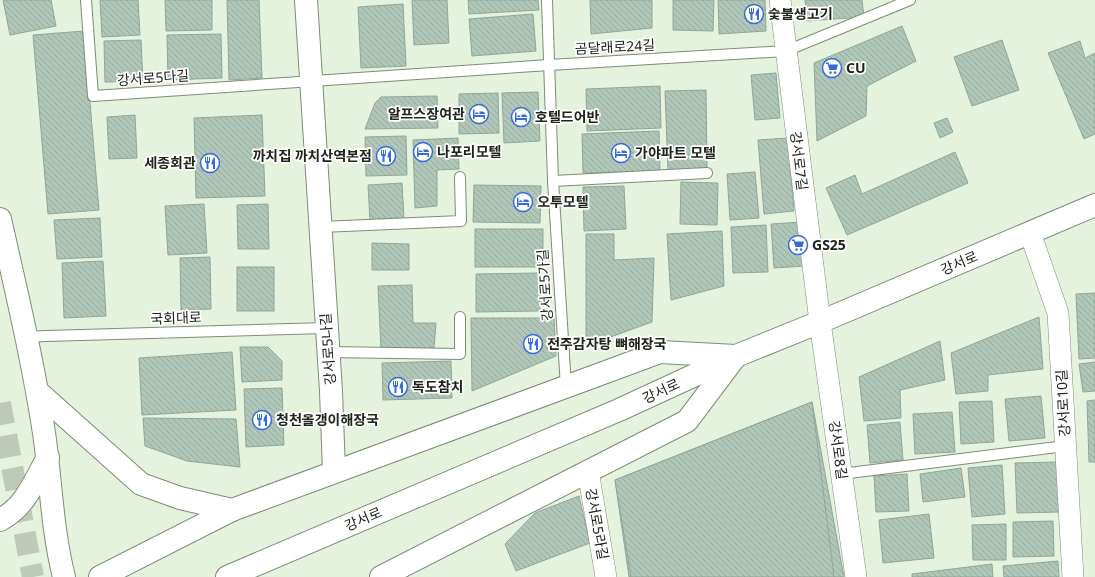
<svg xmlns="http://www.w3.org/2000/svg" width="1095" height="577" font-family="'Noto Sans','Noto Sans KR',sans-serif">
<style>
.building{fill:url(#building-back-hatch);stroke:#90a699}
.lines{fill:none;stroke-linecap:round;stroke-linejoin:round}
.highway-tunnel{stroke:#becab7;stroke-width:22;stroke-dasharray:22 11;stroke-linecap:butt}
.lane-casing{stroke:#7f8b78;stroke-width:12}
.street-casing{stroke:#7f8b78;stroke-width:22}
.secondary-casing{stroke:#7f8b78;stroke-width:24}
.primary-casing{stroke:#7f8b78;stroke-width:24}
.lane{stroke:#fff;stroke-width:10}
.street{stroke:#fff;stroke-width:21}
.secondary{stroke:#fff;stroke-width:22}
.primary{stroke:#fff;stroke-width:22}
.labels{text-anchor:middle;stroke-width:3.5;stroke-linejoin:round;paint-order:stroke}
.poi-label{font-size:14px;font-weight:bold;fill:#20241d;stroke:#fff;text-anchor:start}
.street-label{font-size:14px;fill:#20241d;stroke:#fff}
</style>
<defs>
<pattern id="building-back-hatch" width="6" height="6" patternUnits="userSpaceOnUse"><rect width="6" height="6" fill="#afc6b8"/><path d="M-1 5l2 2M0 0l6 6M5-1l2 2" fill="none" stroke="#96aa9e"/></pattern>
</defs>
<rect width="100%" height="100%" fill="#e5f3de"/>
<g class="building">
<polygon points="3,0 51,0 56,26 10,35"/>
<polygon points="100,0 138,0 140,35 102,37"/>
<polygon points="165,0 212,0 212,30 166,31"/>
<polygon points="227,0 259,0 262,78 229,80"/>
<polygon points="412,0 447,0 449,43 414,45"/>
<polygon points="468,0 538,0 539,10 469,14"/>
<polygon points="590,0 652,0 652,28 591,34"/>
<polygon points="673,0 714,0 713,31 673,30"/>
<polygon points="718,0 765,0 766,31 719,34"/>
<polygon points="805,0 862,0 864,17 807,21"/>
<polygon points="403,4 406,66 361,68 358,7"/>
<polygon points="533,14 536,51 472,56 469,19"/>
<polygon points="902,26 916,61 867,86 866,116 817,141 814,63"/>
<polygon points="84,31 99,210 48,214 33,35"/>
<polygon points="221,34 222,78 168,80 167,35"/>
<polygon points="141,40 143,81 105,82 104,41"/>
<polygon points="1002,40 1019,90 972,106 954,57"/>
<polygon points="1080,41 1085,58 1095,53 1095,134 1084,139 1048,53"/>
<polygon points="776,73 780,118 755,120 751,75"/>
<polygon points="660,86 661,128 587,131 586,89"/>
<polygon points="706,90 707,169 668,170 665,91"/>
<polygon points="538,92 540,141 504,143 502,93"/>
<polygon points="498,93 499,133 459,134 459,94"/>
<polygon points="437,96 438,128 365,129 375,103 381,97"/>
<polygon points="135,115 137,158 109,159 107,117"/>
<polygon points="262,115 265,196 196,198 194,118"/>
<polygon points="947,118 953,132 940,138 934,123"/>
<polygon points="659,131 660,171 583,173 582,134"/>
<polygon points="406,136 407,175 366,176 365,137"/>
<polygon points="458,138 459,169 437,170 437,206 415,208 413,140"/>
<polygon points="788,138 794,211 764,214 758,140"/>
<polygon points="955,152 968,183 847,235 826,188 855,175 862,194"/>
<polygon points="755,172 759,218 730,220 727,174"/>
<polygon points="681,182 718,183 717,225 680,224"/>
<polygon points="402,183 404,219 370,221 368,185"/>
<polygon points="474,185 541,186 540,223 473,222"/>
<polygon points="624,186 626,229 584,231 583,187"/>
<polygon points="204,204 207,253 168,255 165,206"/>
<polygon points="268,204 269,249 238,249 237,205"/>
<polygon points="100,218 102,257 57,259 54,220"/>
<polygon points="802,222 805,266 774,268 771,224"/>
<polygon points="766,225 768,272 733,273 731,227"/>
<rect x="475" y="229" width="68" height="38"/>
<polygon points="722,231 724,286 671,300 667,234"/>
<polygon points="586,234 614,234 614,260 654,258 652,322 586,346"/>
<polygon points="372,243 409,244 409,270 372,270"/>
<polygon points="210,257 211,309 181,310 180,258"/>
<polygon points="103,261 106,316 64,318 62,263"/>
<rect x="237" y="267" width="37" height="44"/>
<polygon points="540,273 540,311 476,312 476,274"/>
<polygon points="412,285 413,323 436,323 434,348 381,350 378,286"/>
<polygon points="1095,293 1095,358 1079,359 1076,294"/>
<polygon points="1039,317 1043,369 988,375 988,391 956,394 951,353"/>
<polygon points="471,318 554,318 556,356 472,391"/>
<polygon points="940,341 945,380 900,390 901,418 864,421 859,377"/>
<polygon points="240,347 268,347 282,361 282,380 242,382"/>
<polygon points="232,352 236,410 142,415 139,358"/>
<polygon points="451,361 452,398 383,400 382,363"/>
<polygon points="1095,362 1095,391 1083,392 1079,364"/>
<polygon points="282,388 284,445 246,447 244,389"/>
<polygon points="1041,396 1045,438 1009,441 1005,399"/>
<polygon points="1095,400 1095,462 1089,462 1087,401"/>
<polygon points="992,401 994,442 961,444 959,402"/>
<polygon points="812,402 844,577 629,577 615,480"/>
<polygon points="812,402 834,577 631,577 615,480"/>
<polygon points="952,412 955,452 915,454 913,414"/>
<polygon points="143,418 236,419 240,467 187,461 145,446"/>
<polygon points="900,422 903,460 870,463 867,425"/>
<polygon points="1057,462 1059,512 1017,513 1015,463"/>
<polygon points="1002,465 1005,514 972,517 968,468"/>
<polygon points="961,468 965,497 923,502 920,474"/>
<polygon points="907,474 909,511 876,512 874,476"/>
<polygon points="579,496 590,543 516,571 505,544 535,513"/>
<polygon points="929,514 934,558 883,563 879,520"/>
<polygon points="1053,521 1054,556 1013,557 1013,522"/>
<polygon points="1006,524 1006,560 973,560 972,525"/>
<polygon points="1058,561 1059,577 1004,577 1003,566"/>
<polygon points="992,564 993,577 912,577 912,574"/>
</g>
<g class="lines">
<polyline class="highway-tunnel" points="0,403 33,577"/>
<g class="lane-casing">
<g id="lane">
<polyline points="86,0 93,96 549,65 786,51 910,0"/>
<polyline points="547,0 553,181 566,387"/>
<polyline points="553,181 707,173"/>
<polyline points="321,227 461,221 460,177"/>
<polyline points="27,337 46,336 327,328"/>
<polyline points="328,352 460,354 460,317"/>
<polyline points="841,474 1065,446"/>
</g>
</g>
<g class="street-casing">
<g id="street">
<polyline points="780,0 820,322 856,577"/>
<polyline points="1030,233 1058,313 1073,577"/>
<polyline points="588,471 606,577"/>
</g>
</g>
<g class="secondary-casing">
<g id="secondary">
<polyline points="306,0 331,391 334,471"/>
<polyline points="227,577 619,410 736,356 820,322 1095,205"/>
</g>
</g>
<g class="primary-casing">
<g id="primary">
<path d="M0 219C16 290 33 361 44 433 51 481 52 530 64 577"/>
<polyline points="38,392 141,484 180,498 232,510"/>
<path d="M0 520C26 506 34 482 48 457"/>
<polyline points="100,577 232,510 660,352 736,356"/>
<polyline points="381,577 687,421 736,356"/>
</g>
</g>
<use href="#lane" class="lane"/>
<use href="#street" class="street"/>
<use href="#secondary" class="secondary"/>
<use href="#primary" class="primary"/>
</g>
<defs>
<g id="restaurant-ring" transform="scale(1)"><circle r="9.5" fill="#fff" stroke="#356bda" stroke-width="1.5"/><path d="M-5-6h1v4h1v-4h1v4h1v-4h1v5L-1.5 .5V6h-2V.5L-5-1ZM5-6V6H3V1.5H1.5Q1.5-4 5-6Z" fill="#356bda"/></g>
<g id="supermarket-ring" transform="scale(1)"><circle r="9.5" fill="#fff" stroke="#356bda" stroke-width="1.5"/><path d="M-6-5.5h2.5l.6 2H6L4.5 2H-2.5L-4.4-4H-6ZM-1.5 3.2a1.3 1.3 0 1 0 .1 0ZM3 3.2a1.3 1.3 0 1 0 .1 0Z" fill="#356bda"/></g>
<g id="hotel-ring" transform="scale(1)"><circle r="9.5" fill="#fff" stroke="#356bda" stroke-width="1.5"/><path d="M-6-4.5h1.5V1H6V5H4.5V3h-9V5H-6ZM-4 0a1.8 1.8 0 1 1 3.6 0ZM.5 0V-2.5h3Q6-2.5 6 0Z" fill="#356bda"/></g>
</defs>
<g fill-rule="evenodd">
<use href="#restaurant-ring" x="754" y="14"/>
<use href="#supermarket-ring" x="832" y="68"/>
<use href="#hotel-ring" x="479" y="114"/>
<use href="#hotel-ring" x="521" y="117"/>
<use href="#hotel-ring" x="423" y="152"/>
<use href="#hotel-ring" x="621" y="153"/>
<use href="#restaurant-ring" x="386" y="156"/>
<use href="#restaurant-ring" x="210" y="163"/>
<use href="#hotel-ring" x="523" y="202"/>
<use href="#supermarket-ring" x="798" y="245"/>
<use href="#restaurant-ring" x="533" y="344"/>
<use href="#restaurant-ring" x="398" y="387"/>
<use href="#restaurant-ring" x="262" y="420"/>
</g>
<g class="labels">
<g class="poi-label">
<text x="768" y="19">숯불생고기</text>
<text x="846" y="73">CU</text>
<text x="465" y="119" text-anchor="end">알프스장여관</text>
<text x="535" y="122">호텔드어반</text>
<text x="437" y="157">나포리모텔</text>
<text x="635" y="158">가야파트 모텔</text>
<text x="372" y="161" text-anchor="end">까치집 까치산역본점</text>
<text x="196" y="168" text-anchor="end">세종회관</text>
<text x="537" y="207">오투모텔</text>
<text x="812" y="250">GS25</text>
<text x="547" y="349">전주감자탕 뼈해장국</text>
<text x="412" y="392">독도참치</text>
<text x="276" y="425">청천올갱이해장국</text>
</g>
<g class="street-label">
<text transform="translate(615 47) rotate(-3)" y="5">곰달래로24길</text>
<text transform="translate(153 78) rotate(-4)" y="5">강서로5다길</text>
<text transform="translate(799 161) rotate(83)" y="5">강서로7길</text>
<text transform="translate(959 263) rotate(-23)" y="5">강서로</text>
<text transform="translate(545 285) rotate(-94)" y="5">강서로5가길</text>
<text transform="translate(176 318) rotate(-2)" y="5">국회대로</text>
<text transform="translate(328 349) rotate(-94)" y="5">강서로5나길</text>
<text transform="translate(661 391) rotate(-25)" y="5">강서로</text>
<text transform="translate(1063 403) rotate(-93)" y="5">강서로10길</text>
<text transform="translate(838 450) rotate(82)" y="5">강서로8길</text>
<text transform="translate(363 519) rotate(-23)" y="5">강서로</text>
<text transform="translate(597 524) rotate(80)" y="5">강서로5라길</text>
</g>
</g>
</svg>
